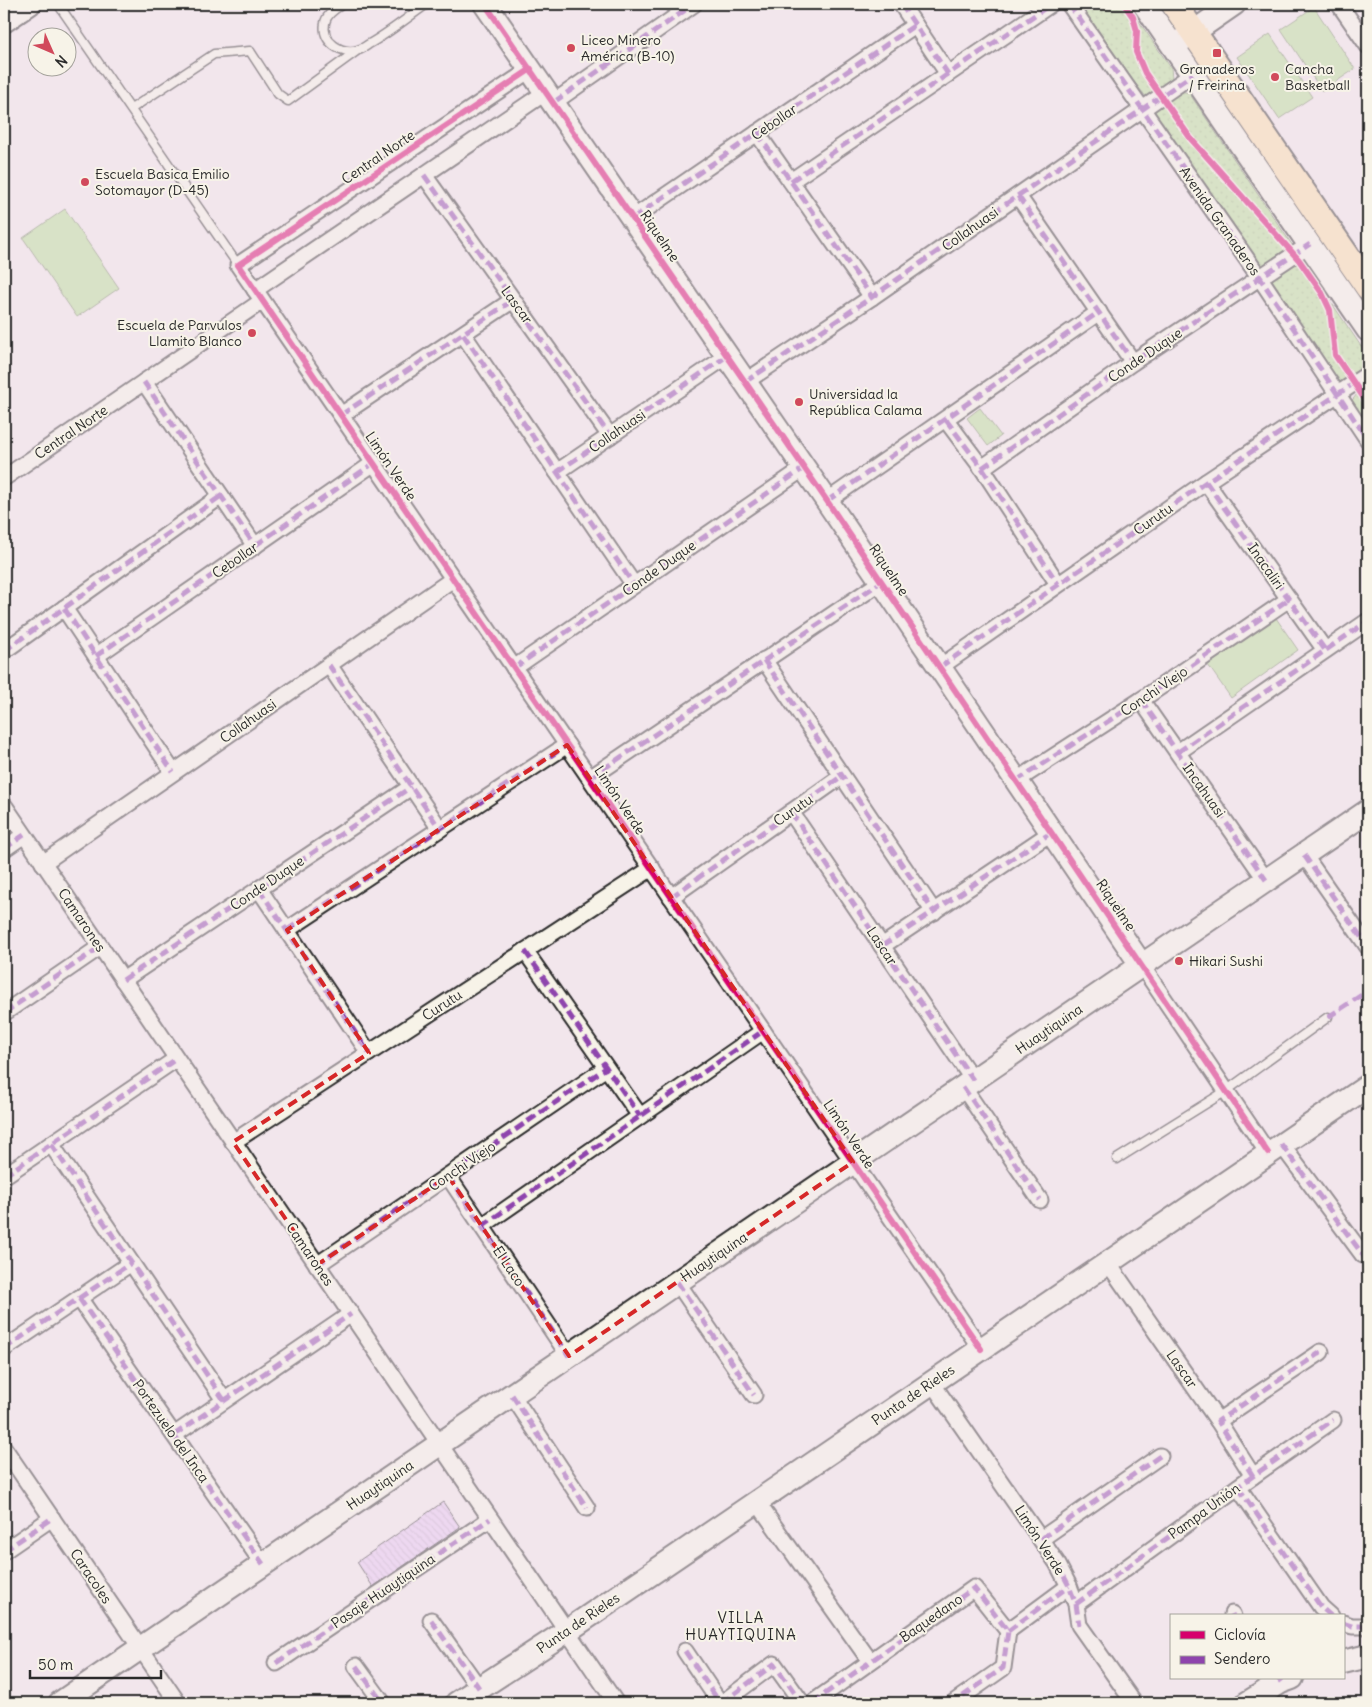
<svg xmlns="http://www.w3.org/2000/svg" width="1372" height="1707" font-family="Delius,sans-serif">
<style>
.grass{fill:url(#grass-dots);stroke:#728462}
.garden{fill:#b9de99;stroke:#728462}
.building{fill:url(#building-back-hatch);stroke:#2b2b2b}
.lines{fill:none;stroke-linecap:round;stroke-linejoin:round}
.lane-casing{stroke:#2b2b2b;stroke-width:11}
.street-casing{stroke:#2b2b2b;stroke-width:19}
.secondary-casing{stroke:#2b2b2b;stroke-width:26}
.primary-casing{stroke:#2b2b2b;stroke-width:29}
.lane{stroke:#f7f3e8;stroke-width:8}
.street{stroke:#f7f3e8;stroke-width:15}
.secondary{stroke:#f7f3e8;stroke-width:22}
.primary{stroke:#fbddab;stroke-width:25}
.quiet{stroke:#8e44ad;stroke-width:5;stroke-dasharray:10 5;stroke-linecap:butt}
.cycleway-casing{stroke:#f7f3e8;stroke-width:9}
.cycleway{stroke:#d6006c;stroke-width:6}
.marked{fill:none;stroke:#d62828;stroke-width:4;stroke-dasharray:10 6;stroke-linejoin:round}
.poi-dot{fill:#d1495b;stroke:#f7f3e8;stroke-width:2}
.labels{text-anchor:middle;stroke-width:4;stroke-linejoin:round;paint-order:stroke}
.poi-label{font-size:14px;fill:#2b2b2b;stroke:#f7f3e8;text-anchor:start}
.street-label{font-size:14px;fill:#2b2b2b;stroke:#f7f3e8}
.neighbourhood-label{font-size:15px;letter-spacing:1px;fill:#2b2b2b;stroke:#f7f3e8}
</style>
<defs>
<pattern id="grass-dots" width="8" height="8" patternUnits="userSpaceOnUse" patternTransform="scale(1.25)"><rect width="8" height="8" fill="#b9de99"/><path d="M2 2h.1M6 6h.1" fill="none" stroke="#9fbf84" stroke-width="1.8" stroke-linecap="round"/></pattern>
<pattern id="building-back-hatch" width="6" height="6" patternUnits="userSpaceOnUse" patternTransform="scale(1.25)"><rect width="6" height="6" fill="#e7c7f4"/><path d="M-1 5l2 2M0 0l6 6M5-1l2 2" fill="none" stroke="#c6abd1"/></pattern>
</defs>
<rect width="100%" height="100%" fill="#f2e6ec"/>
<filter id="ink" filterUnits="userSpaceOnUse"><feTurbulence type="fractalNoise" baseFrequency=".02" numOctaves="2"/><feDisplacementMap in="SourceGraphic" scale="10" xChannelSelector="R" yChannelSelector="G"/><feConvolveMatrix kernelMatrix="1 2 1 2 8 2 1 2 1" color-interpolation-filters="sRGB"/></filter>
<g filter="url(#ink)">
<g class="grass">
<polygon points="1078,4 1127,4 1171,68 1172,78 1147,98 1116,59"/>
<path d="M1181 91 1189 93 1367 355C1365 369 1354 375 1344 382L1334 381 1197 178 1157 116 1154 111 1158 106Z"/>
<polygon points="1368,380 1368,430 1350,403"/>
</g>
<g class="garden">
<polygon points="1314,7 1355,69 1322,91 1281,29"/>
<polygon points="1270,34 1312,97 1279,119 1237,57"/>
<polygon points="65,209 119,288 77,317 23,238"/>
<polygon points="980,408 1001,436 988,446 967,418"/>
<polygon points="1276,618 1298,650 1231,698 1208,665"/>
</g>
<polygon class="building" points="443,1502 460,1527 373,1587 357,1562"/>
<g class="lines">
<g class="lane-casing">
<g id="lane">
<polyline points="58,4 238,265"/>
<path d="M343 4C336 8 326 15 325 23 321 42 342 55 358 50 362 49 366 46 369 44 389 33 408 17 427 4"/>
<polyline points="131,109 214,54 250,51 278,94 288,101 358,50"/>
<polyline points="1117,1159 1226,1091 1328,1017"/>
</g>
</g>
<g class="street-casing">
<g id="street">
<polyline points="901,4 948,74"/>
<polyline points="1069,4 1260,278 1368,440"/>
<polyline points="1339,4 1368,46"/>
<polyline points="531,69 238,265 981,1349"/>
<polyline points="554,102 694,4"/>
<polyline points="757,133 872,297"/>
<polyline points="424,175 610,436"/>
<polyline points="791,181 1051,4"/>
<polyline points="1018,196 1133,362"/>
<polyline points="633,218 915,25"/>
<polyline points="255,290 546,92"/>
<polyline points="463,334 634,585"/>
<polyline points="144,382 255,546"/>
<polyline points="745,382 872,297 1193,74"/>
<polyline points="341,415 513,300"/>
<polyline points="946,420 982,468 1058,584"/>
<polyline points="982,468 1133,362 1310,244"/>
<polyline points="557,472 727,356"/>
<polyline points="4,478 262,301"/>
<polyline points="1206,482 1325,650"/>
<polyline points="827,501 1099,312"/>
<polyline points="64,608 173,772"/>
<polyline points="4,651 221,496"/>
<polyline points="96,656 374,463"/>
<polyline points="764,660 934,912"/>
<polyline points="329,665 440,829"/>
<polyline points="940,667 1206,482 1368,374"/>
<polyline points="514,668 804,468"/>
<polyline points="1141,700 1266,880"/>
<polyline points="1178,752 1368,621"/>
<polyline points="590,778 881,582"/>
<polyline points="1016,781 1141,700 1289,599"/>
<polyline points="4,805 616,1703"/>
<polyline points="791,812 973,1080"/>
<polyline points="4,849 24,835"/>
<polyline points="1304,855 1368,947"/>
<polyline points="43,863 453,579"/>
<polyline points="259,889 369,1053"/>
<polyline points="671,897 842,776"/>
<polyline points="287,930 567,745"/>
<polyline points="882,946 1052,832"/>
<polyline points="525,951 640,1116"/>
<polyline points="1142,966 1268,1153"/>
<polyline points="123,980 411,787"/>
<polyline points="4,1013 100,947"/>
<polyline points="963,1087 1040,1200"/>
<polyline points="233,1142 652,868"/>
<polyline points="51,1144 224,1400"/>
<polyline points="1281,1144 1363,1255"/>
<polyline points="4,1176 176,1059"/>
<polyline points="448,1176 569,1356"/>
<polyline points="482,1226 763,1031"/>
<polyline points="1108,1263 1218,1421 1253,1476"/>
<polyline points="317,1265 606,1068"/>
<polyline points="677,1282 754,1395"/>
<polyline points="79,1298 263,1564"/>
<polyline points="4,1349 131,1263"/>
<polyline points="932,1383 1057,1563 1069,1586 1076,1604 1079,1625 1134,1703"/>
<polyline points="512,1395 587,1508"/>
<polyline points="1218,1421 1321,1352"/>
<polyline points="174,1435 351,1314"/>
<polyline points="4,1448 178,1703"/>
<polyline points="1238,1487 1321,1607 1331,1616"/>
<polyline points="757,1502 870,1661"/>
<polyline points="1041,1539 1160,1456"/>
<polyline points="4,1551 52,1518"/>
<polyline points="1076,1604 1253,1476 1333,1420"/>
<polyline points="1232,1614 1233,1616"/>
<polyline points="431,1620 479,1688"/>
<polyline points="1343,1623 1352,1626 1368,1626"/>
<polyline points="1008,1631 1069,1586"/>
<polyline points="685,1651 720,1703"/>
<polyline points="276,1663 490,1519"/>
<polyline points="356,1666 383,1703"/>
<polyline points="722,1703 774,1664 802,1703"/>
<polyline points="812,1703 974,1588 1008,1631 1003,1668 953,1703"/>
</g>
</g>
<g class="secondary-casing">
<g id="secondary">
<polyline points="485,4 827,501 1142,966"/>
<polyline points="1144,4 1368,330"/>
<polyline points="4,21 29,4"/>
<polyline points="1179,42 1234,4"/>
<polyline points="1343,1662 1368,1656"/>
<polyline points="60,1703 1368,811"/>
<polyline points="457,1703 567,1631 1368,1086"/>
<polyline points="1247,1703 1281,1682 1292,1678"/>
</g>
</g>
<g class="primary-casing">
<polyline id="primary" points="1174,4 1368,287"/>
</g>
<use href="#lane" class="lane"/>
<use href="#street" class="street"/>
<use href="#secondary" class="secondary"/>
<use href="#primary" class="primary"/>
<g class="quiet">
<polyline points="901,4 948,74"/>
<polyline points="1069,4 1260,278 1368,440"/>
<polyline points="554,102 694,4"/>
<polyline points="757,133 872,297"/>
<polyline points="424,175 610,436"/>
<polyline points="791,181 1051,4"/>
<polyline points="1018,196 1133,362"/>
<polyline points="633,218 915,25"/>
<polyline points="463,334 634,585"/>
<polyline points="144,382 255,546"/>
<polyline points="745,382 872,297 1193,74"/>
<polyline points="341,415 513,300"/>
<polyline points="946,420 982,468 1058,584"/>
<polyline points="982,468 1133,362 1310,244"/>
<polyline points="4,469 8,475"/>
<polyline points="557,472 727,356"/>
<polyline points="1206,482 1325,650"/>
<polyline points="827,501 1099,312"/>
<polyline points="64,608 173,772"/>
<polyline points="4,651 221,496"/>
<polyline points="96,656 374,463"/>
<polyline points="764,660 934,912"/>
<polyline points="329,665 440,829"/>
<polyline points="940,667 1206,482 1368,374"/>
<polyline points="514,668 804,468"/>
<polyline points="1141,700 1266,880"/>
<polyline points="1178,752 1368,621"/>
<polyline points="590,778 881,582"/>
<polyline points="1016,781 1141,700 1289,599"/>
<polyline points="791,812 973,1080"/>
<polyline points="4,849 24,835"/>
<polyline points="1304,855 1368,947"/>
<polyline points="259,889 369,1053"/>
<polyline points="671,897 842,776"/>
<polyline points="287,930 567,745"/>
<polyline points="882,946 1052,832"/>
<polyline points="525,951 640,1116"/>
<polyline points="123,980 411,787"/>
<polyline points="4,1013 100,947"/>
<polyline points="1328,1017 1368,991"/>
<polyline points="963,1087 1040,1200"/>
<polyline points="51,1144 224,1400"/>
<polyline points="1281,1144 1363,1255 1368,1266"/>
<polyline points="4,1176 176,1059"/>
<polyline points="448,1176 569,1356"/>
<polyline points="482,1226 763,1031"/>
<polyline points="317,1265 606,1068"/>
<polyline points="677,1282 754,1395"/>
<polyline points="79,1298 263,1564"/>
<polyline points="4,1349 131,1263"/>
<polyline points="512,1395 587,1508"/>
<polyline points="174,1435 351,1314"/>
<polyline points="1253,1476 1218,1421 1321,1352"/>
<polyline points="1238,1487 1321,1607 1331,1616"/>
<polyline points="1041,1539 1160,1456"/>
<polyline points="4,1551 52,1518"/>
<polyline points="1057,1563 1069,1586 1076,1604 1079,1625"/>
<polyline points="1076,1604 1253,1476 1333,1420"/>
<polyline points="1232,1614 1233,1616"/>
<polyline points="431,1620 479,1688"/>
<polyline points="1343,1623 1352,1626 1368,1626"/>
<polyline points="1008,1631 1069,1586"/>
<polyline points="685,1651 720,1703"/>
<polyline points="276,1663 490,1519"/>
<polyline points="356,1666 383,1703"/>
<polyline points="1278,1678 1281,1682"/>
<polyline points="722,1703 774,1664 802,1703"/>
<polyline points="812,1703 974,1588 1008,1631 1003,1668 953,1703"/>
</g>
<g class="cycleway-casing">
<g id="cycleway">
<polyline points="485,4 827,501 1268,1153"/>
<polyline points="1124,4 1133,17 1137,31 1136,52 1145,73 1191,139 1299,260 1322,293 1330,310 1335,355 1368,404"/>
<polyline points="531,69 238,265 981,1349"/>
</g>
</g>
<use href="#cycleway" class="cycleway"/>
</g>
</g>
<path d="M0 0H1372V1707H0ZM567 745 853 1162 569 1356 448 1176 317 1265 233 1142 369 1053 287 930Z" fill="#f2e6ec" fill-opacity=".55" fill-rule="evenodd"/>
<path class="marked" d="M567 745 853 1162 569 1356 448 1176 317 1265 233 1142 369 1053 287 930Z"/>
<g class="poi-dot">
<circle cx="571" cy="48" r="5"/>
<rect x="1212" y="48" width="10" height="10" rx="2.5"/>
<circle cx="1275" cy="77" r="5"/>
<circle cx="85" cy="182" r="5"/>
<circle cx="252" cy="333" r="5"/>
<circle cx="799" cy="402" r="5"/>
<circle cx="1179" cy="961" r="5"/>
</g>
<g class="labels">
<g class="poi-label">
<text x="581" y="45">Liceo Minero<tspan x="581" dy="16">América (B-10)</tspan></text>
<text x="1217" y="74" text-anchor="middle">Granaderos<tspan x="1217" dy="16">/ Freirina</tspan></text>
<text x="1285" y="74">Cancha<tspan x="1285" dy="16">Basketball</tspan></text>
<text x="95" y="179">Escuela Basica Emilio<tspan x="95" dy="16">Sotomayor (D-45)</tspan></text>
<text x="242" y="330" text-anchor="end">Escuela de Parvulos<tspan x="242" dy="16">Llamito Blanco</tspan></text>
<text x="809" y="399">Universidad la<tspan x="809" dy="16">República Calama</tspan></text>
<text x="1189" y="966">Hikari Sushi</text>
</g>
<g class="street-label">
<text transform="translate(774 122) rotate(-35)" y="5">Cebollar</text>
<text transform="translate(378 157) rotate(-34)" y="5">Central Norte</text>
<text transform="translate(1220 221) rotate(55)" y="5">Avenida Granaderos</text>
<text transform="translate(970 229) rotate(-35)" y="5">Collahuasi</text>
<text transform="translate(660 236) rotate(56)" y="5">Riquelme</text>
<text transform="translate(517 305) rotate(54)" y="5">Lascar</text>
<text transform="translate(1145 355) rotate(-34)" y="5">Conde Duque</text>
<text transform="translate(617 431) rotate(-34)" y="5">Collahuasi</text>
<text transform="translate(71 432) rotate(-34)" y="5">Central Norte</text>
<text transform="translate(391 466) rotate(56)" y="5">Limón Verde</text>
<text transform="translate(1153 519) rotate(-35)" y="5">Curutu</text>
<text transform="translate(235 560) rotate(-35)" y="5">Cebollar</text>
<text transform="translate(1266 566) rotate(55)" y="5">Inacaliri</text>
<text transform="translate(659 568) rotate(-35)" y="5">Conde Duque</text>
<text transform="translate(889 570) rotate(56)" y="5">Riquelme</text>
<text transform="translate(1154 691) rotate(-34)" y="5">Conchi Viejo</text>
<text transform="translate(248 721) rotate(-35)" y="5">Collahuasi</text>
<text transform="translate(1204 790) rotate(55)" y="5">Incahuasi</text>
<text transform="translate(620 800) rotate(56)" y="5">Limón Verde</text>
<text transform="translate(793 810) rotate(-35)" y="5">Curutu</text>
<text transform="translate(267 883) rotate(-34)" y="5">Conde Duque</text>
<text transform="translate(1116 905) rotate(56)" y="5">Riquelme</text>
<text transform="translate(82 920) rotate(56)" y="5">Camarones</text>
<text transform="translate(882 946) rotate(56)" y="5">Lascar</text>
<text transform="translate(442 1005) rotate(-33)" y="5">Curutu</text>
<text transform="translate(1049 1029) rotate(-34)" y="5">Huaytiquina</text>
<text transform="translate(849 1134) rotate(56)" y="5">Limón Verde</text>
<text transform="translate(462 1166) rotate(-34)" y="5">Conchi Viejo</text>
<text transform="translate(310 1254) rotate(56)" y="5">Camarones</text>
<text transform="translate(714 1257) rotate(-34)" y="5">Huaytiquina</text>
<text transform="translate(509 1266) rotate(56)" y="5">El Laco</text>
<text transform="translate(1182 1369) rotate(55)" y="5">Lascar</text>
<text transform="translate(913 1395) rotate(-34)" y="5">Punta de Rieles</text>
<text transform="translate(171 1431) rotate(55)" y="5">Portezuelo del Inca</text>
<text transform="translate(380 1485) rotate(-34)" y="5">Huaytiquina</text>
<text transform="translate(1204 1511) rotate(-36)" y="5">Pampa Unión</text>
<text transform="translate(1040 1540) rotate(57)" y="5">Limón Verde</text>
<text transform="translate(91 1576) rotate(56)" y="5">Caracoles</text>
<text transform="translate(383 1591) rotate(-34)" y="5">Pasaje Huaytiquina</text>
<text transform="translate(931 1618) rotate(-35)" y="5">Baquedano</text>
<text transform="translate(578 1623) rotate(-34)" y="5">Punta de Rieles</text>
</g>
<g class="neighbourhood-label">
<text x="741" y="1623">VILLA<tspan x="741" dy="17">HUAYTIQUINA</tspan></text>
</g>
</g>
<rect width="1372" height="1707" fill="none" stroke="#f7f3e8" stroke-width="20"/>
<rect x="10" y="10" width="1352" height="1687" fill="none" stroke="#2b2b2b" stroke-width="2" filter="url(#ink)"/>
<rect x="1170" y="1614" width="175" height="65" fill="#f7f3e8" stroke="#a5a39c"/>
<rect x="1180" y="1631" width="25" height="8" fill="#d6006c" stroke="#a5a39c"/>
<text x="1214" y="1640" font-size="15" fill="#2b2b2b">Ciclovía</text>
<rect x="1180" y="1656" width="25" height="8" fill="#8e44ad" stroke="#a5a39c"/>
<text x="1214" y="1664" font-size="15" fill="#2b2b2b">Sendero</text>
<g transform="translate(52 52) rotate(135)"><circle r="24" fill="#f7f3e8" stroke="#a5a39c"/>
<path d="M0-4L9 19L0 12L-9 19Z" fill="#d1495b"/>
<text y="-8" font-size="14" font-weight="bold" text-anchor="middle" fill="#2b2b2b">N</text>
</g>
<path d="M30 1670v8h131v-8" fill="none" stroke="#2b2b2b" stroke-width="2.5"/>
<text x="38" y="1670" font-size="15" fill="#2b2b2b" stroke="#f7f3e8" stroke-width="4" paint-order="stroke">50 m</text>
</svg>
